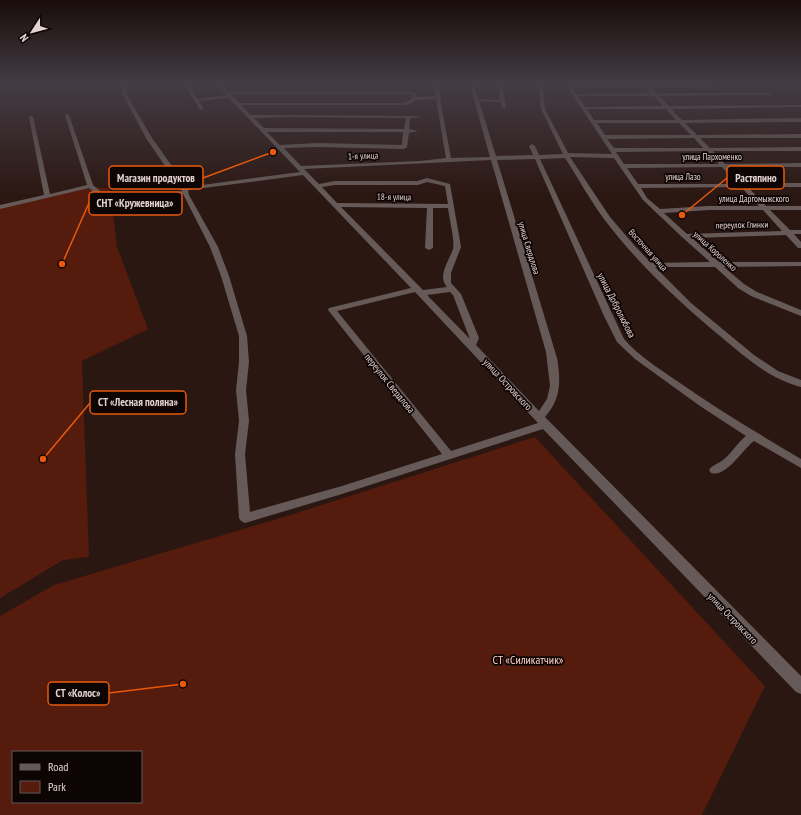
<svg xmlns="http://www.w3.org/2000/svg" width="801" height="815" font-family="'PT Sans Narrow',sans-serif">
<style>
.green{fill:#551b0c;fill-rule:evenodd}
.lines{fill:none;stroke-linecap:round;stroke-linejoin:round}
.minor{fill:#655a57;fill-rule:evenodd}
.labels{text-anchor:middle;stroke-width:3.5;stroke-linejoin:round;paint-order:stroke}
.far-street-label{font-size:9px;fill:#e2d3cf;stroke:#0d0504}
.street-label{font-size:10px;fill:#e2d3cf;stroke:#0d0504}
.near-park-label{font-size:12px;fill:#fed2c6;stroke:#0d0504}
.leader{fill:none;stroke:#e8590c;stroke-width:1.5}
.callout-dot{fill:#e8590c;stroke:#0d0504;stroke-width:1.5}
.callout{fill:#0d0504;stroke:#e8590c;stroke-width:1.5}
.callout-label{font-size:11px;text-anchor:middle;font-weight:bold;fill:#e2d3cf}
</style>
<rect width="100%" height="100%" fill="#2b1712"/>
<g class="green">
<polygon points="90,186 110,189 117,247 148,329 82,361 89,557 63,560 0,598 0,208"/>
<path d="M535 437 765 686 702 815H0V616L54 585 284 517ZM13 752H141V802H13Z"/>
</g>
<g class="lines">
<path class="minor" d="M130 82H134L127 88 126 93 152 138 187 187 300 172 229 98 199 101 204 109 200 110 183 82H187L198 99 226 95 214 82H218L228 92H407L416 93V97L435 96 433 82H437L441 97 440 98 451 158 490 157 469 82H473L478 99 500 100 498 82H502L506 108H502L501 102 479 101 496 156 533 155 529 146 532 144 535 146 539 155 563 154 541 109 538 82H542L545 109 568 153 612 154 564 82H568L569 84 642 83 641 82 647 83H801V85L649 86 656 93H770L772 94 770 95 659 96 669 106 801 105V107L671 109 682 120 801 118V122L685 123 697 135 801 134V138H700L710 148 801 147V151H713L725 164 801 163V167H728L744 183H801V187H748L766 206H801V210H770L790 230H801V234H794L801 242V248H798L786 235 692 238 719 262H801V266L724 267 744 284 757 292 801 310V316L751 296 738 288 715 267H655L691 303 754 355 778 371 801 380V387C769 379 744 356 720 336 678 301 637 263 604 219 590 200 578 178 565 158L540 159 624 339C639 356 658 368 677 381 717 409 759 434 801 459V468L754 441C743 449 726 478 711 473L709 470C712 465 718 464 723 460 732 453 737 443 746 436L700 406 635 359 617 342 604 316 535 159 497 160 557 358C561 381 561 399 545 417L801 676V694L796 692 543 429 342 494 245 523 241 521 239 518 235 454 239 421 236 390 239 362V336L221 276 210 247 183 194C163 199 128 210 109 203 101 200 95 193 89 188L0 209V205L44 195 29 117 31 116 33 117 50 194 87 185 65 115 67 114 69 115 93 185 106 196 114 200 128 201 182 191 146 138 122 93 123 86ZM571 86H644L651 93 576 94ZM231 94H407L412 95V99L404 103H239ZM578 96H654L663 106 585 107ZM436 99 446 158 420 161 301 166 284 148 318 147 404 149 407 147 409 133 418 131 409 129 410 118 420 117 418 116 251 115 241 105H404L413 103 415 100ZM587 109H666L676 120H594ZM286 117 406 118 404 129 264 128 254 118ZM597 123H679L691 135H605ZM267 132H403L402 145 318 143 280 145ZM694 138 703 148H614L607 139ZM707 151 719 164H624L616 152ZM570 157 614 158 643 200 682 237 710 262 651 263 634 245 610 217ZM491 160 546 352 550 386 547 399 539 411 476 345 479 338 461 294 451 283V273L461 247 450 184 427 178 417 181H335L319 184 304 169ZM722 167 737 184H638L627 168ZM303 175 411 288 329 308 328 310 442 454 342 486 250 512 245 454 249 421 246 390 249 362 247 336 229 276 218 247 189 195 188 190ZM427 182 445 186 448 204 337 203 322 187 335 185H418ZM741 187 759 206H709L660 209 647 198 641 188ZM341 207 427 208 425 248 429 250 433 248V208H448C449 218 455 240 453 249 449 261 437 276 447 287L423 290ZM709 210H763L782 231 687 234 664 213ZM415 292 538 423 451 451 337 311ZM450 292 453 295 470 339 427 295Z"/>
</g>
<linearGradient id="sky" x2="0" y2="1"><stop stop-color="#180d0a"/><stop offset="0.42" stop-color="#443c44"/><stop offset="1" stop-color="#443c44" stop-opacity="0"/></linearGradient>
<rect width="801" height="196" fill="url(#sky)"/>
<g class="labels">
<g class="far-street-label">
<text transform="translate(363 156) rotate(-2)" y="3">1-я улица</text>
<text x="712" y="160">улица Пархоменко</text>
<text x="683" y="180">улица Лазо</text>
<text transform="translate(394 197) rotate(1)" y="3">18-я улица</text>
<text x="754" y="202">улица Даргомыжского</text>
<text transform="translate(742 225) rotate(-1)" y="3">переулок Глинки</text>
<text transform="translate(529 248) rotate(73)" y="3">улица Свердлова</text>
<text transform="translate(648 250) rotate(48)" y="3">Восточная улица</text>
<text transform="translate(715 251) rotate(42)" y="3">улица Короленко</text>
</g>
<g class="street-label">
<text transform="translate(617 305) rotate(63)" y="4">улица Добролюбова</text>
<text transform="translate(390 383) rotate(51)" y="4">переулок Свердлова</text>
<text transform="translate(508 384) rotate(47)" y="4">улица Островского</text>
<text transform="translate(733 618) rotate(46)" y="4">улица Островского</text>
</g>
<g class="near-park-label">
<text x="528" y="664">СТ «Силикатчик»</text>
</g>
</g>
<path class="leader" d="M273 152L203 178M682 215L727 178M62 264L89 203M43 459L90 403M183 684L109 693"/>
<g class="callout-dot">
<circle cx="273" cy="152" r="4"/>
<circle cx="682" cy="215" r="4"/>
<circle cx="62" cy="264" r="4"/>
<circle cx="43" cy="459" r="4"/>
<circle cx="183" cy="684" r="4"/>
</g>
<g class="callout">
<rect x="109" y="166" width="94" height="23" rx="4"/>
<rect x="727" y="166" width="57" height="23" rx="4"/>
<rect x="89" y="192" width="93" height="23" rx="4"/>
<rect x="90" y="391" width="96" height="23" rx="4"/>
<rect x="48" y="682" width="61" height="23" rx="4"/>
</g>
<g class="callout-label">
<text x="156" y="182">Магазин продуктов</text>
<text x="756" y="182">Растяпино</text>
<text x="135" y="207">СНТ «Кружевница»</text>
<text x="138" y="406">СТ «Лесная поляна»</text>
<text x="78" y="697">СТ «Колос»</text>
</g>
<rect x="12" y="751" width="130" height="52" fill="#0d0504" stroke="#625755"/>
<rect x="20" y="764" width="20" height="6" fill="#655a57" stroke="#625755"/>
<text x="48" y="771" font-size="12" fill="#e2d3cf">Road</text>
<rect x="20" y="781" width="20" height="12" fill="#551b0c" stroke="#625755"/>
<text x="48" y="791" font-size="12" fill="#e2d3cf">Park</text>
<g transform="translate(32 32) rotate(234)" stroke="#0d0504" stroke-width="3" paint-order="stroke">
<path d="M0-3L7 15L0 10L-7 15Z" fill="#e2d3cf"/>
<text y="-6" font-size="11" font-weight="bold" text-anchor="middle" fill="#e2d3cf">N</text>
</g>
</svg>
